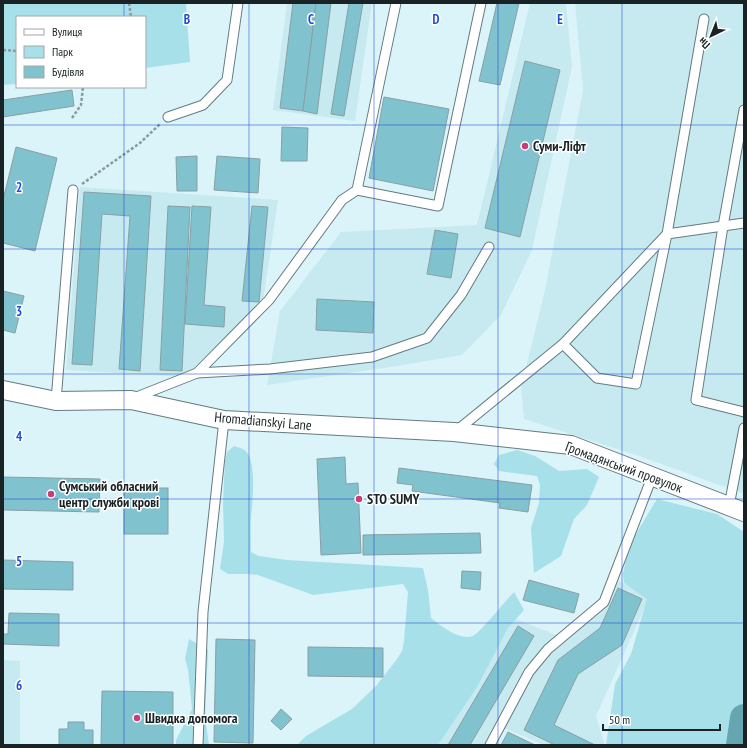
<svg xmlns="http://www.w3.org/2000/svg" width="747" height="748" font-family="'PT Sans Narrow',sans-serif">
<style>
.built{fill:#c7eaf0}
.green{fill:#a8e0ea}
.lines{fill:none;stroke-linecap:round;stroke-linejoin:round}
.river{stroke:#65a6b1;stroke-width:28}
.building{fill:#80c2ce;stroke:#88a0a4}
.lane-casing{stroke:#657b80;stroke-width:11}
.street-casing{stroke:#657b80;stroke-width:20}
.path{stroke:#889a9e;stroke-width:2.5;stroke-dasharray:3 2;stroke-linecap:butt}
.lane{stroke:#fff;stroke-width:9}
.street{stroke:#fff;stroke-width:18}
.grid{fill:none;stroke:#1d4ed8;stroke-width:1;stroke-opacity:0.55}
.poi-dot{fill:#c83e75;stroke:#fff;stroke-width:1.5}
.labels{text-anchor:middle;stroke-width:3;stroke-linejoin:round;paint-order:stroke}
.poi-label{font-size:14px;font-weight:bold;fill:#192224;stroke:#fff;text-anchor:start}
.street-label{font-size:14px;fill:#192224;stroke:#fff}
.grid-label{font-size:13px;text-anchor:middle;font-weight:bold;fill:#1d4ed8;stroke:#fff;stroke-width:3;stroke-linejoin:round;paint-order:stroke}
</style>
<rect width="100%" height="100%" fill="#dbf4f9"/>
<g class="built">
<polygon points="287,3 372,3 355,121 273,110"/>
<polygon points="530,3 566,3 572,67 532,250 501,315 462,355 391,367 267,385 280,311 341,232 477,225"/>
<polygon points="575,3 744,3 744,494 642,457 524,419 521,388 545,290 583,90"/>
<polygon points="80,187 278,200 263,302 185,377 66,370"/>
<polygon points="614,579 650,596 596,716 605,745 544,745 504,728 496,745 438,745 513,618 562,637 597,610"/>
<polygon points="3,660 20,661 20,745 3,745"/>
</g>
<g class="green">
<polygon points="3,3 186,3 190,62 145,68 145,17 17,17 17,84 3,85"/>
<path d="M234 446C241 448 246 449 249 456 255 468 253 494 252 508 250 522 251 537 251 552L259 556 287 560 423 568 428 590 431 618C441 626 460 641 473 636 480 633 506 600 514 592L524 610 508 628 477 687 438 745H297L306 736 352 709 376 686 397 659 402 651 404 641 408 592 403 584 313 595 258 575 248 574H228L220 569 224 542 223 503 225 461 227 452Z"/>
<polygon points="517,450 535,456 559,471 587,469 599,477 587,505 574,519 561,556 534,573 531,528 539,503 540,485 537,476 499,471 494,464 499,455"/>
<polygon points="657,499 717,514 744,532 744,745 606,745 615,684 631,654 647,599 624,583 623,574 628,547"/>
<polygon points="189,639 208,650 205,717 209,745 176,745 176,740 192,709 188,669 185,659"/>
</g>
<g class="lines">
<polyline class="river" points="740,745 744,718"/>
</g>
<g class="building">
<polygon points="293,3 316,3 303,111 280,108"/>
<polygon points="316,3 331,3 317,114 303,111"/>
<polygon points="349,3 363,3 344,116 331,114"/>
<polygon points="497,3 519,3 500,85 479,81"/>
<polygon points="525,61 560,70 520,237 485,228"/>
<polygon points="72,90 74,106 3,117 3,100"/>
<polygon points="384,97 449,109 433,191 369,178"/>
<polygon points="282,127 308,128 307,161 281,161"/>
<polygon points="16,147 57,158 35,251 3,243 3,200"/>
<polygon points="197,156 197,191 177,191 176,157"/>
<polygon points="217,156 260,159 258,193 214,190"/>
<polygon points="84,192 151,196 140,371 119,369 130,216 102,214 92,365 72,364"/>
<polygon points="168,206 190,207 182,371 160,370"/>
<polygon points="192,206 211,207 204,305 225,307 224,327 185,324"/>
<polygon points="252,206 268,207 259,302 242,301"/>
<polygon points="435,230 458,234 451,278 427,274"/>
<polygon points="3,291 24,296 15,333 3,330"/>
<polygon points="317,299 374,302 373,333 316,330"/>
<polygon points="345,457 346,484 358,483 361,553 321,555 317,459"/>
<polygon points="399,468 532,485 528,512 499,508 500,503 412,491 413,485 397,483"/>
<polygon points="3,477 100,479 99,512 3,510"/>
<rect x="124" y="488" width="44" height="46"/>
<polygon points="480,533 481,553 363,555 363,535"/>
<polygon points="3,560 73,562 73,590 3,589"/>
<polygon points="462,571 481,572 480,590 461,588"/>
<polygon points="529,580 579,594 574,613 523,600"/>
<polygon points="618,588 642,599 622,645 578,674 554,725 595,745 555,745 524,730 558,660 600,628"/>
<polygon points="9,613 59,614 59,646 3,644 3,634 8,634"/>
<polygon points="518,626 534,636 470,745 448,745"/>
<polygon points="216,639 255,640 253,743 214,742"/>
<polygon points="308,647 383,648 383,677 308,676"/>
<polygon points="102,691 173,692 173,745 101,745"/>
<polygon points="281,709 292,719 281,730 271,721"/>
<polygon points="68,722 84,722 84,730 93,730 93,745 59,745 59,729 68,729"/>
<polygon points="508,732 535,745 501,745"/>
</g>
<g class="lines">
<g class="lane-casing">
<g id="lane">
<polyline points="744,110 723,226 696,400 744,412"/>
<polyline points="168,117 203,105 227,80 238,3"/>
<polyline points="357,190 396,3"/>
<polyline points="563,344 597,378 636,384 667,234 704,19"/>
<polyline points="197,373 270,369 372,357 427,338 461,295 489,247"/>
<polyline points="134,398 197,373 269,300 342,200 357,190 438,206 481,3"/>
<polyline points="56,401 73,190"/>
<polyline points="455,432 563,344 667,234 744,223"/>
<polyline points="729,506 744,428"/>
<polyline points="198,745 203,612 224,420"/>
<polyline points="490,745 529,672 548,649 604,602 652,477"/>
</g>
</g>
<g class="street-casing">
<polyline id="street" points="3,390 56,401 131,400 224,420 454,432 571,445 744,512"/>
</g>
<g class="path">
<polyline points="129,3 131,17"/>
<polyline points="3,50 17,51"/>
<polyline points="72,118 81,105 83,87"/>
<polyline points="82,184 140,143 160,124"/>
</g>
<use href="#lane" class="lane"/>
<use href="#street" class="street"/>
</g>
<path class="grid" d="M124 3V17M249 3V745M374 3V745M498 3V745M622 3V745M124 87V745M3 125H744M3 249H744M3 374H744M3 499H744M3 623H744"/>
<g class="poi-dot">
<circle cx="525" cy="146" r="4"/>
<circle cx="51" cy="494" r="4"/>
<circle cx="359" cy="499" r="4"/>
<circle cx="137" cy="718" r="4"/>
</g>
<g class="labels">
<g class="poi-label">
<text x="533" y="151">Суми-Ліфт</text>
<text x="59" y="491">Сумський обласний<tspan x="59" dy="16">центр служби крові</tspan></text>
<text x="367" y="504">STO SUMY</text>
<text x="145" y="723">Швидка допомога</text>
</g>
<g class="street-label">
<text transform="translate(263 421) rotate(5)" y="5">Hromadianskyi Lane</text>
<text transform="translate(624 467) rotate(20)" y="5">Громадянський провулок</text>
</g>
</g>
<g class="grid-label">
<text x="187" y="24">B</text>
<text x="311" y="24">C</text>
<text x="436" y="24">D</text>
<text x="560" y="24">E</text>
<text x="19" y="192">2</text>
<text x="19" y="316">3</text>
<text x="19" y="441">4</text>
<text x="19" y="566">5</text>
<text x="19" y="690">6</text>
</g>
<rect width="747" height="748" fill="none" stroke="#192224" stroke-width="8"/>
<rect x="16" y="16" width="130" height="72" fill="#ffffff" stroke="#a3a7a7"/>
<rect x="24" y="29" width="20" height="6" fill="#ffffff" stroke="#a3a7a7"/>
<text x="52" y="36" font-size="12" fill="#192224">Вулиця</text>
<rect x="24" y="46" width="20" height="12" fill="#a8e0ea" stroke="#a3a7a7"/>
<text x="52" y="56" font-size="12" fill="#192224">Парк</text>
<rect x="24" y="66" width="20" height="12" fill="#80c2ce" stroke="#a3a7a7"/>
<text x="52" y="76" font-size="12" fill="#192224">Будівля</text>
<g transform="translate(711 36) rotate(223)" stroke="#ffffff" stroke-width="3" paint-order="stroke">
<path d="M0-3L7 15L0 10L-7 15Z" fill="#192224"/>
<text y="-6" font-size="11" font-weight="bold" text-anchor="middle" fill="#192224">Пн</text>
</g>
<path d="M603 724v6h117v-6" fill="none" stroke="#192224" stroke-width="2"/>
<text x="609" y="724" font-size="12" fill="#192224" stroke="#ffffff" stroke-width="3" paint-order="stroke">50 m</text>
</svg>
